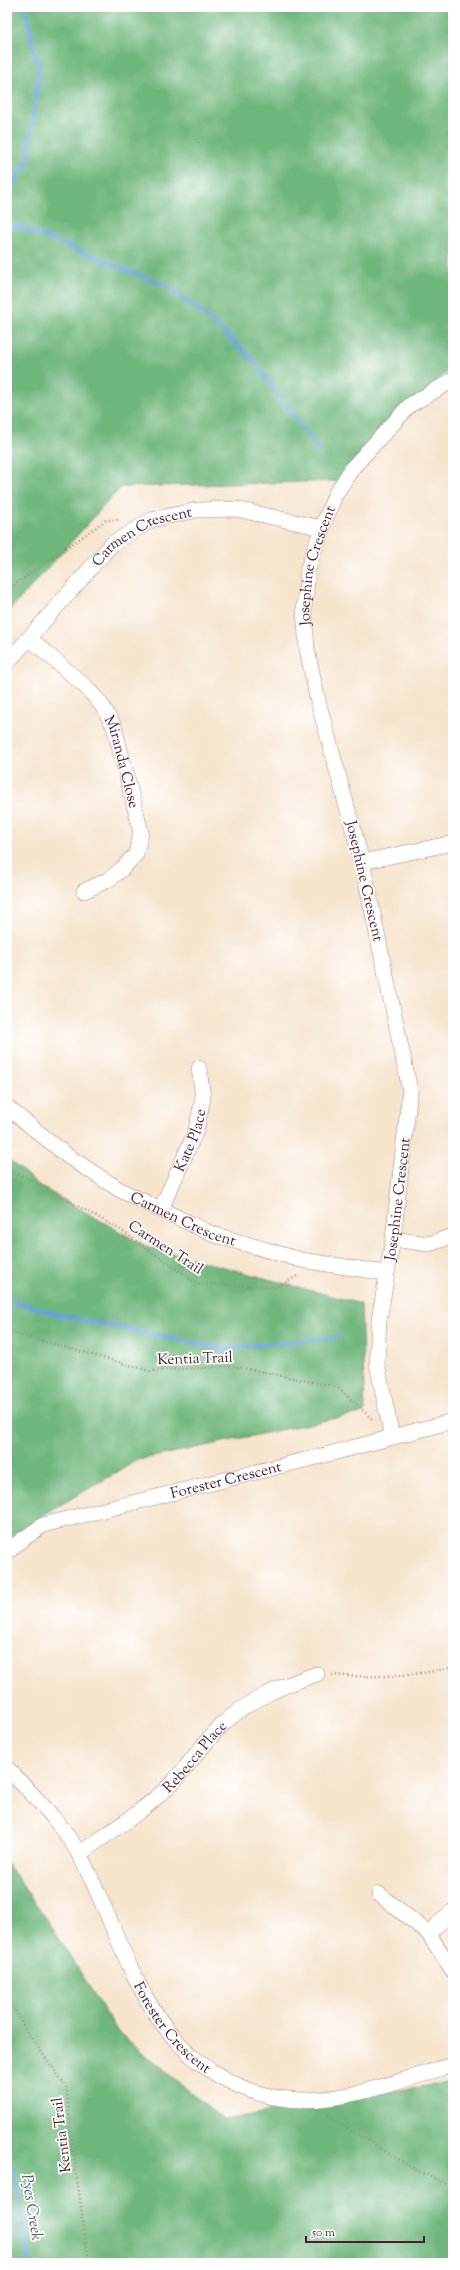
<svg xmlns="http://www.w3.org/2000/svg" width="460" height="2270" font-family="'Sorts Mill Goudy',serif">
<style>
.forest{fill:#6eb67b;stroke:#5c6a53}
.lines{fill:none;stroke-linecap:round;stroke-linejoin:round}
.stream{stroke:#68a1d7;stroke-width:4.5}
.minor-casing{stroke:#a0827c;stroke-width:16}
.path{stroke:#a0827c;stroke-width:2.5;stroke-dasharray:1 3;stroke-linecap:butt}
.minor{stroke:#fff;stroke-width:15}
.labels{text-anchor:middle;stroke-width:3.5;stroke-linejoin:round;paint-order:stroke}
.street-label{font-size:15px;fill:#4a1f2b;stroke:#fff}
.water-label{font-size:16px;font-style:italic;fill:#585a78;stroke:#fff}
</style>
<rect width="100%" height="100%" fill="#fff"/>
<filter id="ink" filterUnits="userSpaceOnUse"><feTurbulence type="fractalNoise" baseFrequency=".025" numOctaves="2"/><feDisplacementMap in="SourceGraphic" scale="8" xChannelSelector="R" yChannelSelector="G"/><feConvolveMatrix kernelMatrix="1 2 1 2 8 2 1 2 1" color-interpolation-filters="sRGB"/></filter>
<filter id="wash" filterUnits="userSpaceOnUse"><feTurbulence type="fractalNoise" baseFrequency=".012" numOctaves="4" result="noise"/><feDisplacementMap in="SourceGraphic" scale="16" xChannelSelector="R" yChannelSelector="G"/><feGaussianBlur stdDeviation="0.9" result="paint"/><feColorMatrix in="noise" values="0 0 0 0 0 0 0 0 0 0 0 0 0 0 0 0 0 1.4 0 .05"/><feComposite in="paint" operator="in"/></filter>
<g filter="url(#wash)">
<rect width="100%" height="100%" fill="#f6e4cd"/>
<g class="forest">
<polygon points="7,7 453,7 453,365 345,481 121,487 7,613"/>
<polygon points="7,1158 41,1187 145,1246 361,1304 365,1412 138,1460 43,1515 7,1544"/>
<polygon points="7,1863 48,1921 118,2032 224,2120 338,2099 453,2082 453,2263 7,2263"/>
</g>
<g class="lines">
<g class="stream">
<polyline points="7,195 27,161 39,71 25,7"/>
<polyline points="7,222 169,287 211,320 252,359 319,451"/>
<polyline points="7,1299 63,1316 224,1349 338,1337"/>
<polyline points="7,2158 14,2168 29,2263"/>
</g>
</g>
</g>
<g filter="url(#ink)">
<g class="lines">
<g class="minor-casing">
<g id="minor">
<path id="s1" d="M29 638 86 687 101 704 114 726 141 832 136 854 122 869 108 880 84 891"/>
<path id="s2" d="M7 663 112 544 151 520 197 510 236 509 322 528"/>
<polyline points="362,862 453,843"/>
<path id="s3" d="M7 1107 69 1157 120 1190 212 1234 301 1260 386 1273"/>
<path id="s4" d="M161 1209 196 1131 203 1098 199 1068"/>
<polyline points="393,1239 429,1244 453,1236"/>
<path id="s5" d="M392 1437 377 1364 379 1320 393 1239 410 1090 362 862 317 697 307 649 304 610 308 569 322 528 335 495 353 467 410 405 453 380"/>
<path id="s6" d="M7 1553 15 1545 43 1525 329 1454 453 1421"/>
<path id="s7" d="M7 1768C32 1795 61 1821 79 1854 122 1933 139 2032 223 2078 248 2092 276 2100 304 2100 350 2100 408 2078 453 2065"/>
<path id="s8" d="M79 1854C110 1832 144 1811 171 1784 188 1767 201 1746 218 1729 245 1701 281 1686 317 1674"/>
<polyline points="379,1894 428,1933 453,1971"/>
<polyline points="428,1933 453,1911"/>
</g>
</g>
<g class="path">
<polyline points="7,590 106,520 120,520"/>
<polyline points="7,1169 33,1181 119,1229 198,1284 277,1287 299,1275"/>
<polyline points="7,1331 150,1371 233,1366 338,1387 372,1419"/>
<path d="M332 1675C365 1678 421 1676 453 1667"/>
<polyline points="7,1997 27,2032 66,2086 75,2164 89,2263"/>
<polyline points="328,2114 337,2122 416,2170 453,2187"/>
</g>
<use href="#minor" class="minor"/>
</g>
</g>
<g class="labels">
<g class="street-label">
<text dy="5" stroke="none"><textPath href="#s2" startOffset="189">Carmen Crescent</textPath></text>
<text dy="5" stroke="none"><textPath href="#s5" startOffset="889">Josephine Crescent</textPath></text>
<text dy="5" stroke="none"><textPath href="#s1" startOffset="160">Miranda Close</textPath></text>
<text transform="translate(365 881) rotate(77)" y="5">Josephine Crescent</text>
<text dy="5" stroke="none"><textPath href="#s4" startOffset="75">Kate Place</textPath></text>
<text dy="5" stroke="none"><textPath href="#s5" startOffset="241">Josephine Crescent</textPath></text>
<text dy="5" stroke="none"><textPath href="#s3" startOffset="210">Carmen Crescent</textPath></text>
<text transform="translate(166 1247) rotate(33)" y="5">Carmen Trail</text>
<text transform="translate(195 1358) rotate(-2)" y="5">Kentia Trail</text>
<text dy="5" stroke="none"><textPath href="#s6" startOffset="234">Forester Crescent</textPath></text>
<text dy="5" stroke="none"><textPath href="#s8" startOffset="152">Rebecca Place</textPath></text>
<text dy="5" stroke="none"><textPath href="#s7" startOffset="311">Forester Crescent</textPath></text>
<text transform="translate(61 2135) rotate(-97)" y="5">Kentia Trail</text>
</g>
<g class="water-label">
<text transform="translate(33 2207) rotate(81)" y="6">Pyes Creek</text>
</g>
</g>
<rect width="460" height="2270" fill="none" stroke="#fff" stroke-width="24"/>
<path d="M306 2236v6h118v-6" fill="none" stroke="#4a1f2b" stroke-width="2"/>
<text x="312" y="2236" font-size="12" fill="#4a1f2b" stroke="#ffffff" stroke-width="3" paint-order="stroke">50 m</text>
</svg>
